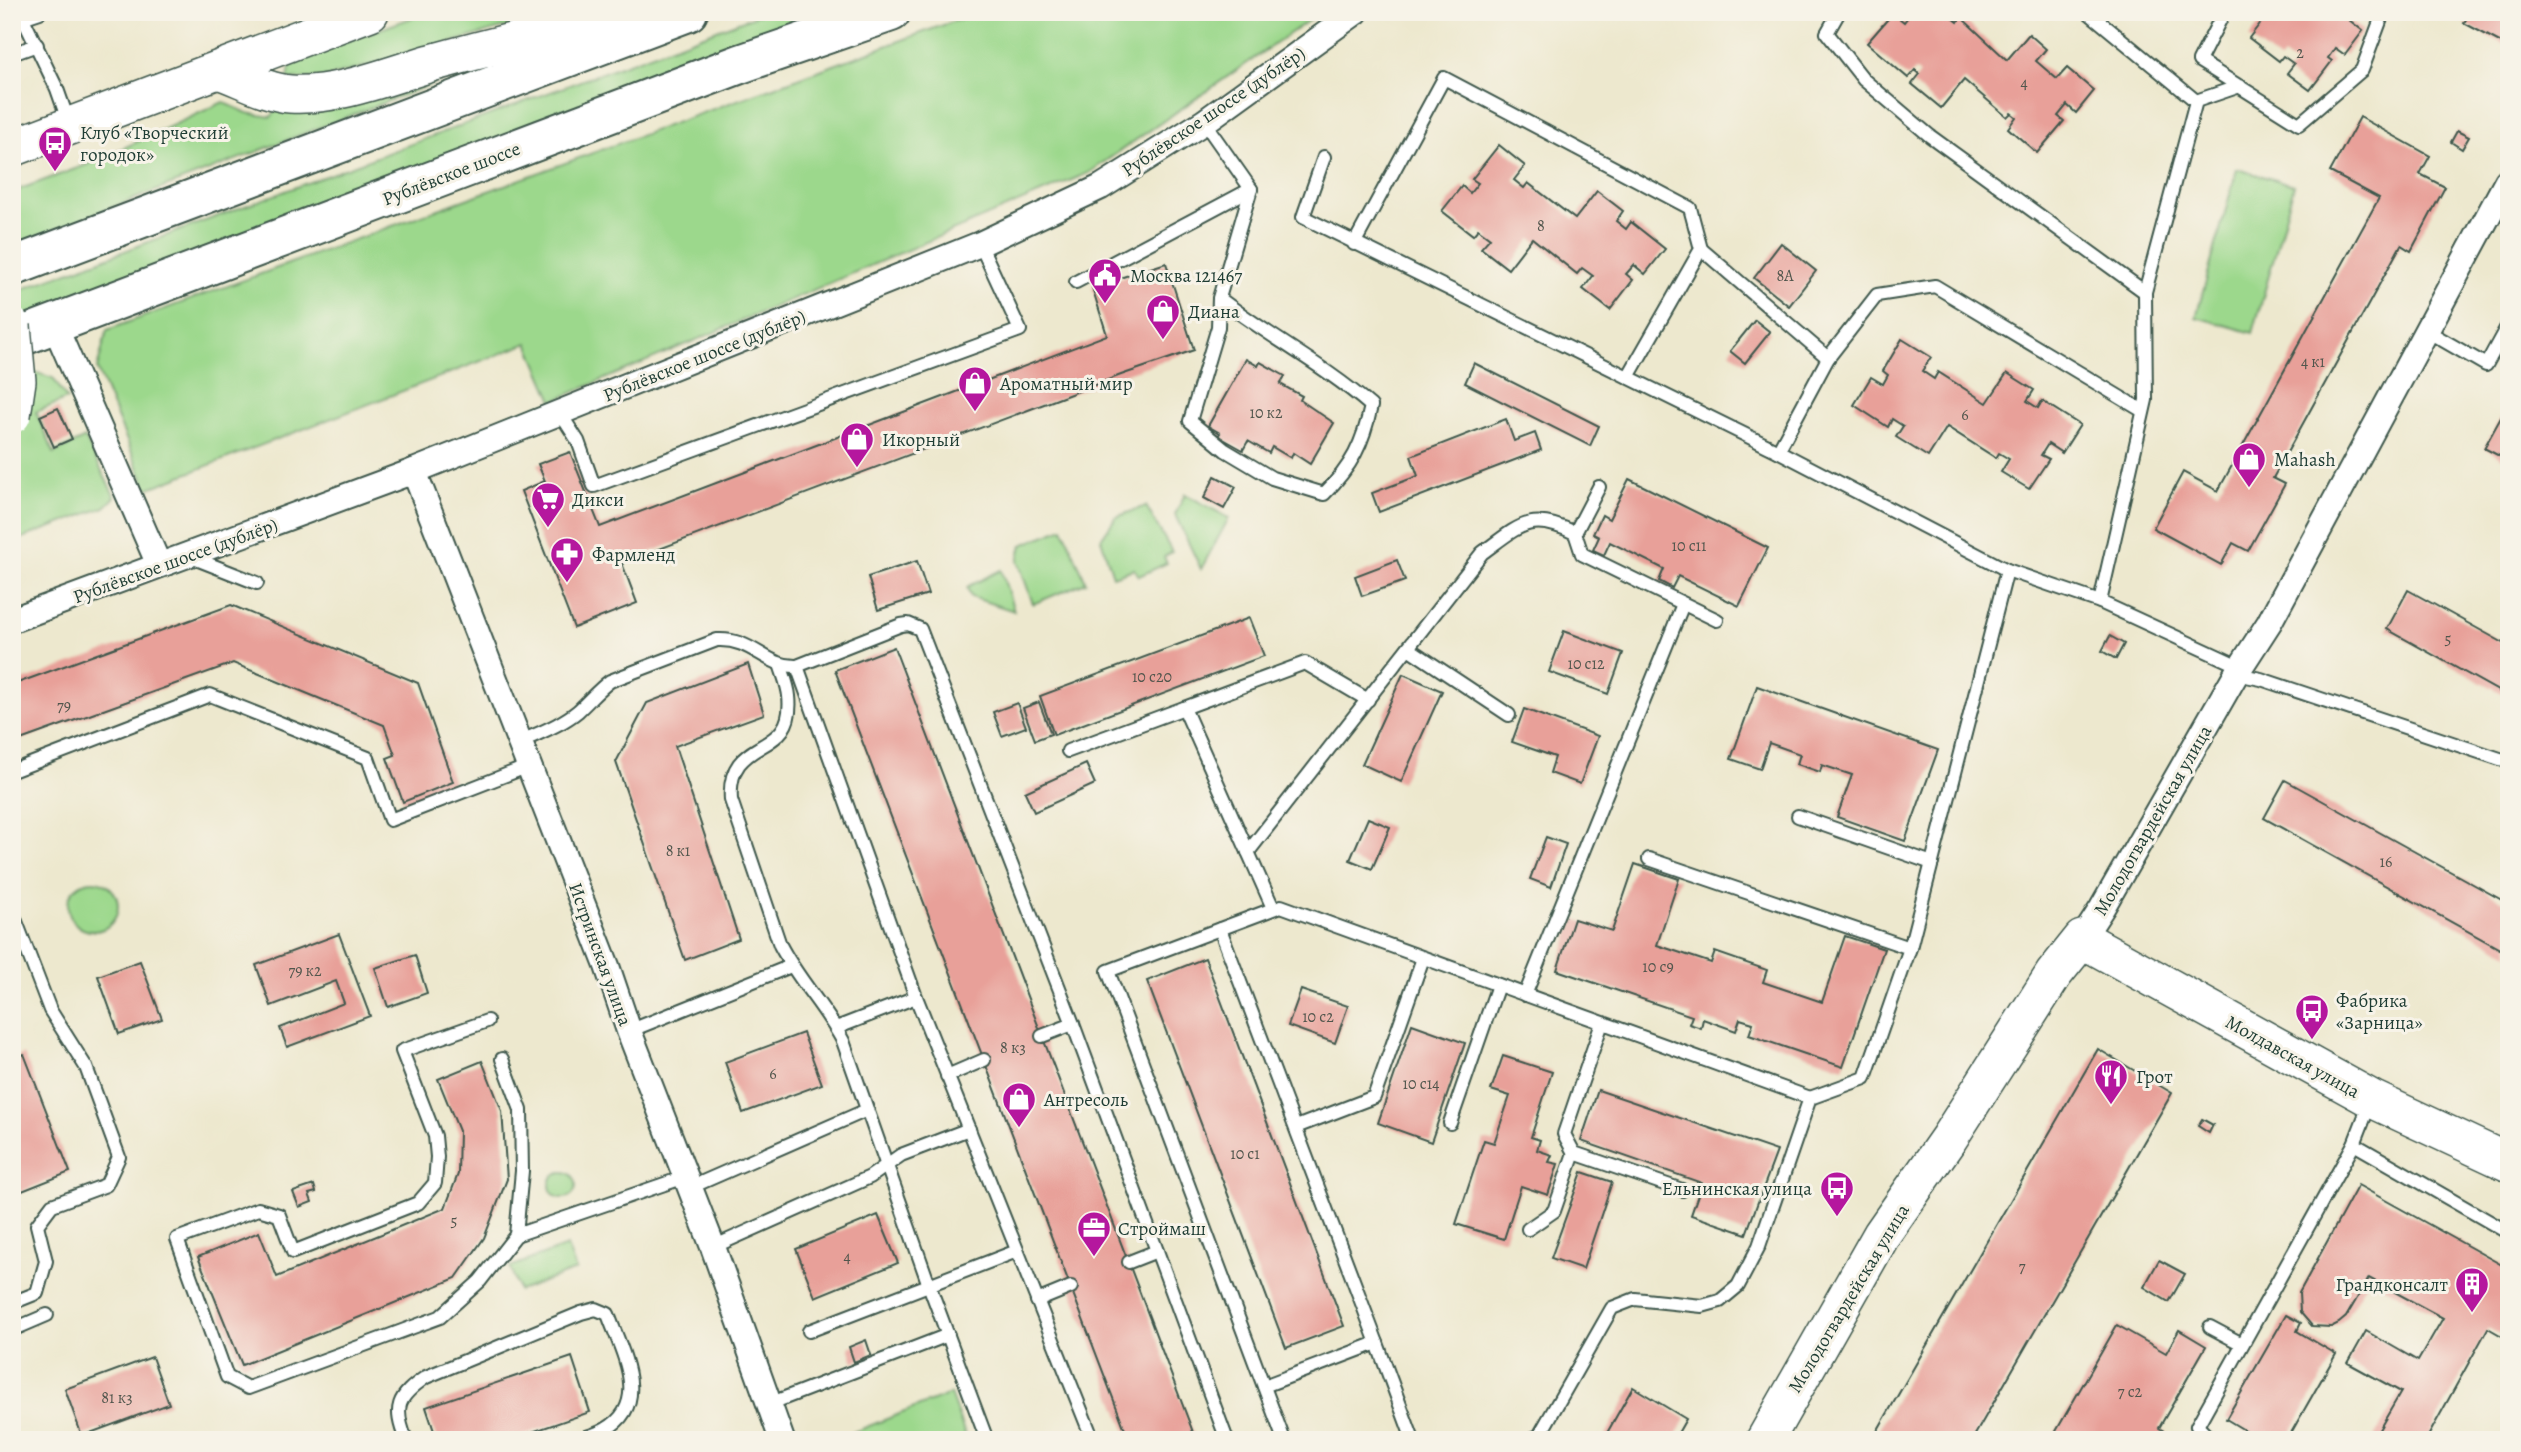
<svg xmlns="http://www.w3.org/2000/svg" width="2521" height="1452" font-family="Alegreya,serif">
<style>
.green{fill:#9cd88c;stroke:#5e8a60;stroke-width:2}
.building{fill:#e8a099}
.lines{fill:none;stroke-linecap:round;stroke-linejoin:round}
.lane-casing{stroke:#3e574b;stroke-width:16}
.street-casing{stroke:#3e574b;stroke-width:28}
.secondary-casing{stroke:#3e574b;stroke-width:40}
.primary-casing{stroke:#3e574b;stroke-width:42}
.lane{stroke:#fff;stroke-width:12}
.street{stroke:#fff;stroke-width:24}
.secondary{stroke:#fff;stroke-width:37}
.primary{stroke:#fff;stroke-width:38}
.secondary-bridge-casing{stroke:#3e574b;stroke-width:40;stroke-linecap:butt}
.secondary-bridge{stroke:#fff;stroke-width:37}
.labels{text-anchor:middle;stroke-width:6;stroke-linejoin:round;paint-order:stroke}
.number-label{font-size:16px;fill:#51564d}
.street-label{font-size:19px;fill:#1f3d34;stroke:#f7f3e8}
.poi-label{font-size:19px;fill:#1f3d34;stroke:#f7f3e8;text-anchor:start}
</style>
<rect width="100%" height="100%" fill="#f7f3e8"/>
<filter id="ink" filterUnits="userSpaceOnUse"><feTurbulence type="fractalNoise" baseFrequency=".0143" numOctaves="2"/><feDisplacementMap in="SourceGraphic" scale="14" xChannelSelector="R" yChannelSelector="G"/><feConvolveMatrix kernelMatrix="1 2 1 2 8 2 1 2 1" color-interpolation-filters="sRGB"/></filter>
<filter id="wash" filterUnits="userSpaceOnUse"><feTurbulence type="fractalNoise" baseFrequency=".00686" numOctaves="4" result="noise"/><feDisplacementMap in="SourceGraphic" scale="28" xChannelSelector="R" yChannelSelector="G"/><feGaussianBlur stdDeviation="1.57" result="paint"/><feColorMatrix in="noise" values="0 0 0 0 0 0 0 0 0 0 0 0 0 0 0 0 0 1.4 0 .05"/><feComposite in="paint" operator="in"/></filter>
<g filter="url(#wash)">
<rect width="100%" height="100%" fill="#ede8ce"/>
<g class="green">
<polygon points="428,12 559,12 328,77 288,80 290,66 341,43"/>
<polygon points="765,12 813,12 815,18 12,323 12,293"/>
<polygon points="979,12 1321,12 1088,173 553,401 528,343 147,489 97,369 107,330"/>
<polygon points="508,55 12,246 12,192 89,164 223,102 247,113 271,117 277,109"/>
<polygon points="2237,169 2294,185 2253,333 2196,317"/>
<polygon points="16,366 53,378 67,399 36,412 54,453 85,438 115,497 105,507 12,542 12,367"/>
<polygon points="1185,494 1229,518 1201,569 1175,515"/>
<polygon points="1146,506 1172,552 1164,557 1167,563 1139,576 1134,569 1113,576 1101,539 1116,517"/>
<polygon points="1063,528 1086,582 1033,604 1018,561 1022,545"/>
<polygon points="1001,570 1014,611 971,597 967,587"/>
<circle cx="93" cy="906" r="25"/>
<circle cx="563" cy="1185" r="13"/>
<polygon points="567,1246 576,1270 519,1291 510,1267"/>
<polygon points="950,1394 967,1440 853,1440 851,1433"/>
</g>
<g id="blocks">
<g class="building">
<polygon points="1902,12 1952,12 1949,15 1958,22 1961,17 2007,60 2029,34 2046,49 2036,61 2057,79 2067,68 2094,91 2076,113 2067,105 2058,116 2064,121 2037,153 2008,128 2016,117 2011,113 2007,117 1964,80 1941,108 1912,84 1920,74 1915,70 1908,78 1867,43 1893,13 1904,22 1908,17"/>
<polygon points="2269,12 2278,18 2282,12 2339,12 2363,31 2345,55 2335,48 2328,58 2332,61 2310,90 2287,73 2294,64 2283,56 2279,61 2249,38"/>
<polygon points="2470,12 2509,12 2509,47 2464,23"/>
<polygon points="2360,117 2430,156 2420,174 2445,187 2411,251 2401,245 2273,478 2285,484 2248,551 2233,543 2221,565 2153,528 2183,472 2218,491 2379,198 2330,172"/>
<polygon points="2457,131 2469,137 2462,149 2451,142"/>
<polygon points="1499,145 1525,166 1514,180 1524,188 1528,183 1575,219 1597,191 1623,211 1616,221 1626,229 1631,222 1665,249 1645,274 1634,265 1626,274 1633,280 1610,310 1583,289 1593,276 1582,268 1577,274 1532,238 1508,269 1481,248 1490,238 1478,229 1473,235 1442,211 1462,186 1470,193 1478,183 1472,179"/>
<polygon points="1781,243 1816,271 1789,306 1754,278"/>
<polygon points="1166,263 1194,350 1121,375 622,563 637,603 574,628 521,491 545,481 538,464 570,452 600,527 1107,335 1092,287"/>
<polygon points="1755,320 1770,332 1745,363 1730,351"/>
<polygon points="1902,339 1931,357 1922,371 1934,379 1938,372 1987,403 2007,373 2034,390 2027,401 2038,408 2042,401 2080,425 2062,453 2048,444 2041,455 2049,459 2029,489 2001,472 2009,459 1999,453 1996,458 1947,427 1928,457 1896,437 1903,426 1892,419 1888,427 1854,405 1871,377 1883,384 1888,375 1883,371"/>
<polygon points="1246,359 1258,366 1260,362 1285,376 1280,384 1302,396 1300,400 1334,423 1310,464 1293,453 1291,458 1272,447 1269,453 1248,441 1243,450 1218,436 1220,433 1208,426"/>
<polygon points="1474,363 1599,426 1590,446 1465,383"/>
<polygon points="2509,403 2509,461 2484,448"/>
<polygon points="58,408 72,439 54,447 40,416"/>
<polygon points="1506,419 1514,441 1535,433 1541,450 1379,512 1372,493 1418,476 1411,456"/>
<polygon points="1215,476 1236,487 1224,509 1204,498"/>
<polygon points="1629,479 1768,548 1739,606 1678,576 1672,588 1659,581 1664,569 1610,542 1604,555 1593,550 1599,537 1593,534 1602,515 1609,519"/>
<polygon points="1397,560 1405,581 1362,596 1355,576"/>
<polygon points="917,561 928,594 878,610 868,577"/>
<polygon points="2408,590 2509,646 2509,697 2387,629"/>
<polygon points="231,605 418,683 453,782 403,802 387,758 395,755 384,725 233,663 12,743 12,685"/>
<polygon points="1249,618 1264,656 1054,735 1040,696"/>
<polygon points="1564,631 1623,653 1608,694 1549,672"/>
<polygon points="2110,636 2124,644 2116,659 2102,651"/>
<polygon points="894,647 1196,1440 1129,1440 835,670"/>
<polygon points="748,664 764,714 675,746 739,939 685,960 616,762 647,703"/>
<polygon points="1403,674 1442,691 1401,782 1362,764"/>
<polygon points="1757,686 1938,750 1905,841 1837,817 1852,775 1822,765 1820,772 1797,764 1800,754 1769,743 1760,769 1731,759"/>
<polygon points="1039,702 1051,734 1035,740 1023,708"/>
<polygon points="1017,703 1026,727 1002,736 993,712"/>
<polygon points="1524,709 1598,736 1580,784 1550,773 1555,757 1512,742"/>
<polygon points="1086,764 1095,784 1034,812 1025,792"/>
<polygon points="2285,780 2509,904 2509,954 2264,818"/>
<polygon points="1368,818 1390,827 1372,869 1350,860"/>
<polygon points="1546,837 1566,844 1551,887 1530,879"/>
<polygon points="1635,864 1679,879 1657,945 1711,963 1715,952 1767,970 1763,982 1822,1002 1845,936 1884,949 1843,1067 1749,1035 1753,1023 1740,1019 1736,1031 1703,1019 1701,1028 1689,1024 1692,1016 1557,970 1574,919 1612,931"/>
<polygon points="339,934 370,1016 287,1047 280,1028 344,1003 336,981 271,1006 256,965"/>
<polygon points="415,955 427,993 388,1007 375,968"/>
<polygon points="1205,958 1344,1326 1286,1348 1147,981"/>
<polygon points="140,961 162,1019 119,1034 98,976"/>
<polygon points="1301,990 1348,1006 1335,1043 1288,1026"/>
<polygon points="1412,1024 1465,1043 1431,1142 1378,1123"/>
<polygon points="803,1033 822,1084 743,1113 725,1062"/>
<polygon points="2098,1049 2172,1093 1972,1440 1872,1440"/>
<polygon points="24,1054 70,1172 12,1195 12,1059"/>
<polygon points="1503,1056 1552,1072 1531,1137 1540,1140 1537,1150 1552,1155 1549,1162 1558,1164 1548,1195 1521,1186 1504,1239 1456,1224 1484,1140 1494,1143 1510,1096 1491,1090"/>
<polygon points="482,1061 502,1111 507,1179 484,1238 456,1278 242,1365 198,1257 259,1232 277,1277 445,1208 458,1174 459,1131 438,1079"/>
<polygon points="1598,1090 1777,1151 1746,1234 1691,1215 1702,1183 1581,1141"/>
<polygon points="2202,1119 2213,1125 2209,1133 2198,1126"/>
<polygon points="1582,1172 1612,1182 1583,1269 1551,1258"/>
<polygon points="314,1185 316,1192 309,1194 312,1202 299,1207 293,1192"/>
<polygon points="2358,1185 2509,1269 2509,1340 2488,1328 2426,1440 2373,1440 2401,1392 2348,1363 2366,1331 2418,1361 2443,1318 2369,1278 2346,1317 2339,1323 2331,1327 2312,1326 2300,1312 2299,1293"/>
<polygon points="878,1215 898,1263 815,1297 796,1249"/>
<polygon points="2159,1260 2185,1274 2169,1302 2144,1287"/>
<polygon points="2286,1315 2301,1323 2297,1331 2336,1354 2287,1440 2261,1440 2226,1419"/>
<polygon points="2117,1325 2166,1353 2179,1330 2206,1346 2159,1428 2179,1440 2051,1440"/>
<polygon points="866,1340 871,1355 854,1362 849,1347"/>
<polygon points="152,1357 169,1404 82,1436 65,1389"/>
<polygon points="572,1357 590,1412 509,1440 437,1440 426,1407"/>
<polygon points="1633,1387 1686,1419 1674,1440 1603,1440"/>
</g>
</g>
</g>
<g filter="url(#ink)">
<use href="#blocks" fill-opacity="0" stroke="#3e574b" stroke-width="2"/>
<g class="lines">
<g class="lane-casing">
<g id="lane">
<polyline points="20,12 57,89 69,123"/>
<polyline points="1839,12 1827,33 1864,80 1930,136 2145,292"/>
<polyline points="2088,12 2196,101"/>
<polyline points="2224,12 2199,61 2299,124 2362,70 2382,16 2376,12"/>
<polyline points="22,18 40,12"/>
<polyline points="12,54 37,45"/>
<path d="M1204 122 1251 189 1219 298 1218 327 1190 421 1225 450 1272 478 1324 494C1352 466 1363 444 1371 406 1324 365 1268 336 1219 298"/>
<polyline points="1324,157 1303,217 1778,451 2007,570 2100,602 2241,667"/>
<polyline points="1354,244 1444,78 1690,208 1701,249 1628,377"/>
<polyline points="1701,249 1828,358"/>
<polyline points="1076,282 1251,189"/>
<polyline points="2427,331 2486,365 2509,323"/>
<polyline points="560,413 578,441 594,486 1020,330 980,244"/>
<polyline points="1778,451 1828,358 1877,295 1935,286 2143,411"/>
<polyline points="1575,533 1599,487"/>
<polyline points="191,557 257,583"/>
<polyline points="2100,602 2146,400 2145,292 2196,101 2240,86"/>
<polyline points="1408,648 1509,715"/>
<path d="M780 664C783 674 788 685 789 696 796 761 726 732 731 800L780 945C798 980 825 1007 843 1041L929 1285 987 1440"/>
<polyline points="797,666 916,997 1093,1440"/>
<polyline points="2236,674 2261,679 2509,762"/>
<polyline points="1184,708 1305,663 1368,700"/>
<path d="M520 742C539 733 561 725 578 711 589 701 598 690 610 681L717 640C753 638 765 667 797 666L901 625 908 624 920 629 1073 1024 1227 1440"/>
<polyline points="1068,751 1184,708 1273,908"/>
<polyline points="12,771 210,695 368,758 390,820 529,766"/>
<polyline points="1798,816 1932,863"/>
<path d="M1248 852 1482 553C1519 526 1530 511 1575 533L1582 554 1717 620"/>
<polyline points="1649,859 1910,948 1865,1078 1810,1098"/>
<polyline points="12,911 50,1010 86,1067 119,1157 106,1185 52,1205 37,1225 46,1261 37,1293 12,1303"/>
<polyline points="1220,929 1377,1343 1264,1386"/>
<polyline points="1910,948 2007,570"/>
<polyline points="1525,995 1683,604"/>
<polyline points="487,1021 402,1051 435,1136 437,1157 435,1183 418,1203 293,1252 279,1215 258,1209 177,1239 227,1377 248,1388 440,1317 480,1281 516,1235"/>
<polyline points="1602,1023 1564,1134 1574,1153 1682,1190"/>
<polyline points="836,1028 916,997"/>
<polyline points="629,1031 791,966"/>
<polyline points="1042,1036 1073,1024"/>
<polyline points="502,1059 521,1110 522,1171 516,1235 685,1177"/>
<polyline points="947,1076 984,1060"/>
<polyline points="1450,1123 1498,985"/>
<polyline points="1296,1127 1374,1097 1423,958"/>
<polyline points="2354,1144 2509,1233"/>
<polyline points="689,1188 867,1110"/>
<polyline points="1528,1229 1554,1211 1574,1153"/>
<polyline points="713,1247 870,1177 901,1155 969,1129"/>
<polyline points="1129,1262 1157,1251"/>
<polyline points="1037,1301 1071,1287"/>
<polyline points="2210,1327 2242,1344"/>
<polyline points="12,1330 47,1315"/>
<polyline points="809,1331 1017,1251"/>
<polyline points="1377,1343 1413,1440"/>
<polyline points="769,1404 948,1335"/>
<path d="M406 1440C393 1407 397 1397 426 1377L581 1313 596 1309 608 1314C621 1351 652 1403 606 1429 598 1434 588 1436 580 1440"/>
<polyline points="1284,1440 1108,971 1281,906 1810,1098 1759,1246 1738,1286 1720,1301 1702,1306 1635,1299 1612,1308 1539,1436 1529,1440"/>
<polyline points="2205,1440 2207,1436 2197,1426 2354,1144 2370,1103"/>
</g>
</g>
<g class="street-casing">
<g id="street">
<polyline points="54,324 159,565"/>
<polyline points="414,471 607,966 629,1031 713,1247 782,1440"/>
<polyline points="12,620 414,471 980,244 1101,187 1204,122 1356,12"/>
<polyline points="2082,939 2102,908 2236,674 2269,623 2507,181"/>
</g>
</g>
<g class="secondary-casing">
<g id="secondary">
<path d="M219 70C242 78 266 92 290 94 337 97 387 76 431 63 501 44 569 27 640 12"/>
<polyline points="12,148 370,12"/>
<polyline points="1765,1440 1882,1234 1949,1138 2054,974 2082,939 2372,1099 2509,1163"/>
</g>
</g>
<g class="primary-casing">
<g id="primary">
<polyline points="12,267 688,12"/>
<polyline points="12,340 740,64 891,12"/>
</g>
</g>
<use href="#lane" class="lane"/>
<use href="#street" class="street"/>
<use href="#secondary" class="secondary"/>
<use href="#primary" class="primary"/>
<g class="secondary-bridge-casing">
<polyline id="secondary-bridge" points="12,326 17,381 12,415"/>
</g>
<use href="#secondary-bridge" class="secondary-bridge"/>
</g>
</g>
<defs>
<g id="bus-pin" transform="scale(1.75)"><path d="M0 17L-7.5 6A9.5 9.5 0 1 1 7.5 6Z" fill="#b5179e" stroke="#f7f3e8"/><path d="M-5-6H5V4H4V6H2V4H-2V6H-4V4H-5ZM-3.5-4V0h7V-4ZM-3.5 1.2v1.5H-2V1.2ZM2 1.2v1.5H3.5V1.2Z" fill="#fff"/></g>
<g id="civic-pin" transform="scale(1.75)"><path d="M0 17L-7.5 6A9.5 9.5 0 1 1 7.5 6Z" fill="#b5179e" stroke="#f7f3e8"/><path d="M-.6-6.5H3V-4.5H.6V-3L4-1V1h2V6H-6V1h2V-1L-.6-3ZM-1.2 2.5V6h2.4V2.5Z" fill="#fff"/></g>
<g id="shop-pin" transform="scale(1.75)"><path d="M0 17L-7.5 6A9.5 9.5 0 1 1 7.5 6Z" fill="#b5179e" stroke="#f7f3e8"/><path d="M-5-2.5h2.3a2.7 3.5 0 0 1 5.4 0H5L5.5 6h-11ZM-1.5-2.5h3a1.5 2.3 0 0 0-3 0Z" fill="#fff"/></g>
<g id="supermarket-pin" transform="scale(1.75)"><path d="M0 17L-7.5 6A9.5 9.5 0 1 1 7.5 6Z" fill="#b5179e" stroke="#f7f3e8"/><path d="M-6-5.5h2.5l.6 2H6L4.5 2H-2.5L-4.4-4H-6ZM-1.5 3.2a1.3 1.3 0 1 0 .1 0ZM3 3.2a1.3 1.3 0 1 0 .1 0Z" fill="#fff"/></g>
<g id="pharmacy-pin" transform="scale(1.75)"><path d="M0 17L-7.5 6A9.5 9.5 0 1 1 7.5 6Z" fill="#b5179e" stroke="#f7f3e8"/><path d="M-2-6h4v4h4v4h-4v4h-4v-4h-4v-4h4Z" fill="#fff"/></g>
<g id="restaurant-pin" transform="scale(1.75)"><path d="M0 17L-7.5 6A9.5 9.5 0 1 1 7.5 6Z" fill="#b5179e" stroke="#f7f3e8"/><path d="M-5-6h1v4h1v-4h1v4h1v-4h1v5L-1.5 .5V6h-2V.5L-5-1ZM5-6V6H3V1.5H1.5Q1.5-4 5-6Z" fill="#fff"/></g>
<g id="office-pin" transform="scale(1.75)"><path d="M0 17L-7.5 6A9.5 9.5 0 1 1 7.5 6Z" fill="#b5179e" stroke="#f7f3e8"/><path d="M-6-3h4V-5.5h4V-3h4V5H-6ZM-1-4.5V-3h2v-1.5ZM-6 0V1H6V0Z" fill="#fff"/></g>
<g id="building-pin" transform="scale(1.75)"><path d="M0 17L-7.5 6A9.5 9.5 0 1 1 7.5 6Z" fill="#b5179e" stroke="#f7f3e8"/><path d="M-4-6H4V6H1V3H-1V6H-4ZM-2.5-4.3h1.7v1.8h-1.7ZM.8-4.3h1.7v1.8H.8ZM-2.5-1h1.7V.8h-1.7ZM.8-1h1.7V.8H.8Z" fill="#fff"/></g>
</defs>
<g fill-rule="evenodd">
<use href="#bus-pin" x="55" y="143"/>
<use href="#civic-pin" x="1105" y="275"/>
<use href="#shop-pin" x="1163" y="311"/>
<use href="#shop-pin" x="975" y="383"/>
<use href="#shop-pin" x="857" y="439"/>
<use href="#shop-pin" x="2249" y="459"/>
<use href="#supermarket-pin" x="548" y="499"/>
<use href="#pharmacy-pin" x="567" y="554"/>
<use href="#bus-pin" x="2312" y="1011"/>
<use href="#restaurant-pin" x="2111" y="1076"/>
<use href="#shop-pin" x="1019" y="1099"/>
<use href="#bus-pin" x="1837" y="1188"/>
<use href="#office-pin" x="1094" y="1228"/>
<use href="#building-pin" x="2472" y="1284"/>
</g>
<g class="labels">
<g class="number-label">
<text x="2300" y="58">2</text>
<text x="2024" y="88">4</text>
<text x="1541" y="231">8</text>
<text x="1785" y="281">8А</text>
<text x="2313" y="367">4 к1</text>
<text x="1266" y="418">10 к2</text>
<text x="1965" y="420">6</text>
<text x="1689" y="551">10 с11</text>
<text x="2448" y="644">5</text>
<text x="1586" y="669">10 с12</text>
<text x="1152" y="682">10 с20</text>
<text x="64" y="711">79</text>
<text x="678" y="856">8 к1</text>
<text x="2386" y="867">16</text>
<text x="1658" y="972">10 с9</text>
<text x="305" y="976">79 к2</text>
<text x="1318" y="1022">10 с2</text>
<text x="1013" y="1053">8 к3</text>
<text x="773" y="1079">6</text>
<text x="1421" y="1089">10 с14</text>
<text x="1245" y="1159">10 с1</text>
<text x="454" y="1226">5</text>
<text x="847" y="1262">4</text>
<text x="2022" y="1272">7</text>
<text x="2130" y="1397">7 с2</text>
<text x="117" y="1403">81 к3</text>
</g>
<g class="street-label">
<text transform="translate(1213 111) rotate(-34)" y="7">Рублёвское шоссе (дублёр)</text>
<text transform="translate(451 173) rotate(-21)" y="7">Рублёвское шоссе</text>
<text transform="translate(704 355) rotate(-22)" y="7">Рублёвское шоссе (дублёр)</text>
<text transform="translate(175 560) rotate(-20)" y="7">Рублёвское шоссе (дублёр)</text>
<text transform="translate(2152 820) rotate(-60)" y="7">Молодогвардейская улица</text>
<text transform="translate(601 954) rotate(70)" y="7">Истринская улица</text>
<text transform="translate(2293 1056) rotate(29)" y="7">Молдавская улица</text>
<text transform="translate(1848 1298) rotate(-59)" y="7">Молодогвардейская улица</text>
</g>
<g class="poi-label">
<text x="80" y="139">Клуб «Творческий<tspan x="80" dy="22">городок»</tspan></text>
<text x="1130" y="282">Москва 121467</text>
<text x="1188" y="318">Диана</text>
<text x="1000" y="390">Ароматный мир</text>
<text x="882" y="446">Икорный</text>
<text x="2274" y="466">Mahash</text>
<text x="572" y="506">Дикси</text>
<text x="592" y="561">Фармленд</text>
<text x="2336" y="1007">Фабрика<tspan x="2336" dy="22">«Зарница»</tspan></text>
<text x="2136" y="1083">Грот</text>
<text x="1044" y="1106">Антресоль</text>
<text x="1812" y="1195" text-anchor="end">Ельнинская улица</text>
<text x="1118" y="1235">Строймаш</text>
<text x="2448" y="1291" text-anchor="end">Грандконсалт</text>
</g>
</g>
<rect width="2521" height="1452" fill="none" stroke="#f7f3e8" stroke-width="42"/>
</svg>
